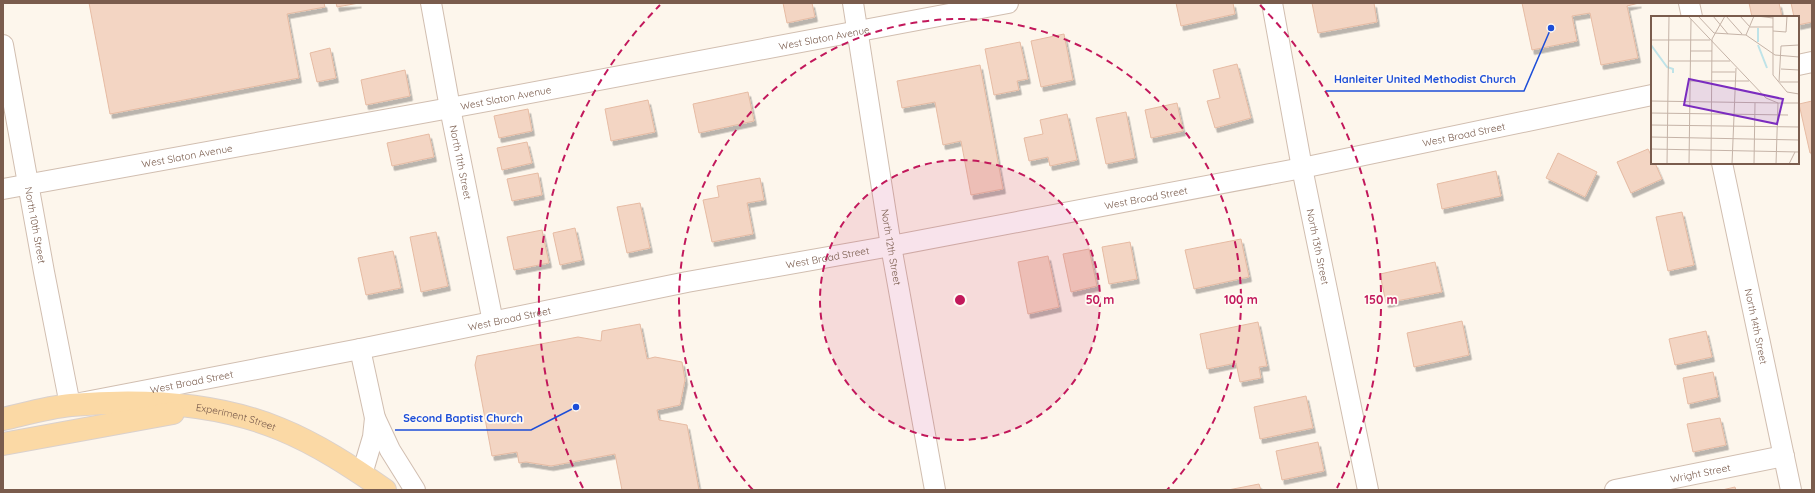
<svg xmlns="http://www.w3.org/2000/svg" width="1815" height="493" font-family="Quicksand,sans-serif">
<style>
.building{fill:#f3d5c3;stroke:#e6bba3;filter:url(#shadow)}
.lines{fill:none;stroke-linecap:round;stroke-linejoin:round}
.minor-casing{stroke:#d1beb0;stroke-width:22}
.major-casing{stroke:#dad1cd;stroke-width:24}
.minor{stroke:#fff;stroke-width:20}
.major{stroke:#fbd9a5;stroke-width:22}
.ring{fill:none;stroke:#c2185b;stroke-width:2;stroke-dasharray:7 5}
.labels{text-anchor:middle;stroke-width:3.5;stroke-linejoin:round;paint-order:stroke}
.street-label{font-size:10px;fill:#7a5c4d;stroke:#fffaf3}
.inset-river{fill:none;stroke:#bfe3e8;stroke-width:2}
.inset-road{fill:none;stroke:#c5b3a7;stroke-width:1}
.view{fill:#7b2cbf;fill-opacity:0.15;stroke:#7b2cbf;stroke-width:2}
.inset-edge{fill:none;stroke:#7a5c4d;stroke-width:2}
.centre{fill:#c2185b;stroke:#fffaf3;stroke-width:2}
.ring-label{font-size:12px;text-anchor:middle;font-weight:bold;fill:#c2185b;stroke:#fffaf3;stroke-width:3.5;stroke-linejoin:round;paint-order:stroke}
.leader{fill:none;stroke:#1d4ed8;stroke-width:1.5}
.callout-dot{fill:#1d4ed8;stroke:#fffaf3;stroke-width:1.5}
.callout-label{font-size:11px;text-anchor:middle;font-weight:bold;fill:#1d4ed8;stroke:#fffaf3;stroke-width:3.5;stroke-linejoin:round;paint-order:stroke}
</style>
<defs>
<filter id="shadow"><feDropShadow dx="2.5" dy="4.5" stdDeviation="0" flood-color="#0004"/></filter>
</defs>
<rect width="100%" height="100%" fill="#fdf6ec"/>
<g class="building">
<polygon points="89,3 324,3 325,7 287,14 299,78 110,114"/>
<polygon points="336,3 359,3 337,7"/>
<polygon points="783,3 812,3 815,17 787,23"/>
<polygon points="1176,3 1233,3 1235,14 1181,26"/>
<polygon points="1312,3 1374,3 1377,22 1318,33"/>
<polygon points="1522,3 1639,3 1627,6 1638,58 1601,65 1590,13 1572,16 1577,41 1532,50"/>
<polygon points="1749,3 1779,3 1782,17 1752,17"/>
<polygon points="1791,3 1812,3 1812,22 1798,25 1798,17 1794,17"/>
<polygon points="1064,34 1073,80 1041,87 1031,41"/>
<polygon points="1020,42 1028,79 1017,81 1019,90 994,95 985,49"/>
<polygon points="330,48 336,78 317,82 310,53"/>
<polygon points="1237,64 1251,118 1215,128 1207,101 1220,98 1213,70"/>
<polygon points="980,65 1003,189 971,195 961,141 943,145 935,102 902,108 897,81"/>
<polygon points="405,70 410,96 366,105 361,80"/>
<polygon points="748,92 754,121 699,133 693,104"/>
<polygon points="648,100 655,132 611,141 605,109"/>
<polygon points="1812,101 1812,153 1810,153 1799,104"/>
<polygon points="1177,103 1183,131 1151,138 1145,110"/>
<polygon points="528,109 532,131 499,138 494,116"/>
<polygon points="1126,112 1135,158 1106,164 1096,118"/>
<polygon points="1067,114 1077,160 1050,166 1048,157 1029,161 1024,138 1043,134 1040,120"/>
<polygon points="429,134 434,157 392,166 387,143"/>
<polygon points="527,142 532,163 502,170 497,148"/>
<polygon points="1648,149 1652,157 1652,163 1655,163 1662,179 1631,193 1617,162"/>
<polygon points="1558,153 1597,172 1585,197 1546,178"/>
<polygon points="1496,171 1501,196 1442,209 1437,184"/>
<polygon points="538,173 542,195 512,201 507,179"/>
<polygon points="760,178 764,200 747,203 753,234 712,242 703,200 719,197 717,186"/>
<polygon points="640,203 650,248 627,253 617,207"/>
<polygon points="1682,212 1694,265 1668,271 1656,217"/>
<polygon points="575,228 582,260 560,265 553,233"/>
<polygon points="542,230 549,263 514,270 507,237"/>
<polygon points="436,232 448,286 421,292 410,237"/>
<polygon points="1241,239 1249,277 1194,289 1185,250"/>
<polygon points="1130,242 1137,279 1109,284 1102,247"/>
<polygon points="1089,249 1097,286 1071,292 1063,254"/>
<polygon points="393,251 401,288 366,295 358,258"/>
<polygon points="1048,256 1059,307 1028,314 1018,262"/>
<polygon points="1435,262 1442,292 1386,303 1380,274"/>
<polygon points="1462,321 1469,355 1414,367 1407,333"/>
<polygon points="1258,322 1267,366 1259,367 1261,378 1240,382 1236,363 1207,369 1200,334"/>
<polygon points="640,324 647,359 655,357 682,362 685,380 680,405 657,410 659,420 687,425 699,490 622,490 615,454 551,466 526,462 519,463 517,452 492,456 475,365 477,356 578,337 601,341 602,331"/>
<polygon points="1706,331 1712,357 1675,365 1669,339"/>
<polygon points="1713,372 1718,397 1688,404 1683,378"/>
<polygon points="1306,396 1313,428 1260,439 1254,407"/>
<polygon points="1720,418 1726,445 1693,452 1687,424"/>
<polygon points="1318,442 1324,471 1282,480 1276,451"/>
<polygon points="1259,484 1261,490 1228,490"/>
<polygon points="1735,487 1736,490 1722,490"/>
</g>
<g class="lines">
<g class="minor-casing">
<g id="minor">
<path id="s1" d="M431 3 450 108 493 322"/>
<path id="s2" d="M853 3 891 246 935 490"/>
<path id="s3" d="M1272 3 1302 168 1368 490"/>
<polyline points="1689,3 1692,17"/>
<path id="s4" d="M3 45 44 272 70 405 360 349 687 282 891 246 1302 168 1652 95"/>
<polyline points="1798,65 1812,62"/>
<path id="s5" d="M1722 163 1791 490"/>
<path id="s6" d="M3 189 450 108 1008 3"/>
<polyline points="360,349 375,418 390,450 415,490"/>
<polyline points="362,474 373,437 375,418"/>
<path id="s7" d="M1615 490 1784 456"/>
</g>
</g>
<g class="major-casing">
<g id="major">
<path id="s8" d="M3 419C25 414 49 407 71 405 141 399 215 402 280 429 317 444 352 467 385 490"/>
<polyline points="3,444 173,413"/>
</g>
</g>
<use href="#minor" class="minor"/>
<use href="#major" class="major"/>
</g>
<circle cx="960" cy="300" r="140" fill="#c2185b" fill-opacity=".12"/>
<g class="ring">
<circle cx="960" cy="300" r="140"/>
<path d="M753 490A281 281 0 1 1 1167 490"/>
<path d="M583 488A421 421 0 0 1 660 5M1260 5A421 421 0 0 1 1337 488"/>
</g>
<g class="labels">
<g class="street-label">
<text dy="4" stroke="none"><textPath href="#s6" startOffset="835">West Slaton Avenue</textPath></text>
<text dy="4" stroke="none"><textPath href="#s6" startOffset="511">West Slaton Avenue</textPath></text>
<text dy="4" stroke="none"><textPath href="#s4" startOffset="1786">West Broad Street</textPath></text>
<text dy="4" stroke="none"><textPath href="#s6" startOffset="187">West Slaton Avenue</textPath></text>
<text dy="4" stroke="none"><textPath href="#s1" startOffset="162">North 11th Street</textPath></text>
<text dy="4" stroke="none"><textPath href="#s4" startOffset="1462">West Broad Street</textPath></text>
<text dy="4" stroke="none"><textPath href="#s4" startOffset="183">North 10th Street</textPath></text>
<text dy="4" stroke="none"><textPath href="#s2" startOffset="247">North 12th Street</textPath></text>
<text dy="4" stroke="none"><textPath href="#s3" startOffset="248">North 13th Street</textPath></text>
<text dy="4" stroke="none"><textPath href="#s4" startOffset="1138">West Broad Street</textPath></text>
<text dy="4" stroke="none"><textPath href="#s4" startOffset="814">West Broad Street</textPath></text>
<text dy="4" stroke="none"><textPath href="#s5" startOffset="167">North 14th Street</textPath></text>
<text dy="4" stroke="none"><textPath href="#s4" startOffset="490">West Broad Street</textPath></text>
<text dy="4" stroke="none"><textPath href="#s8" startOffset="236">Experiment Street</textPath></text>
<text dy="4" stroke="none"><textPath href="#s7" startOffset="87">Wright Street</textPath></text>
</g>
</g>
<g transform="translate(1651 16)">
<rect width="148" height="148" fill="#fdf6ec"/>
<path class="inset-river" d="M107 12V26M0 29 16 51 22 53V57M107 29 116 52"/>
<path class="inset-road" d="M37 0 115 82 127 87H148M47 0 63 17 95 19 124 39 148 41M62 0 77 18M75 0 91 18M89 0 99 11H122M106 0 122 2M122 0V59L136 76 148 78M122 15 135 16 136 0M95 19 103 0M0 24H59M39 35H61M18 45H79M130 53 148 54M61 56H84M39 65H98M128 66 130 30 148 29M129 66H148M0 85 127 87 125 148M0 97 137 99M0 109 148 111M0 121 148 124M0 133 148 136M16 148 18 0M38 148 40 3M60 148 61 23 74 0M81 148 85 52M103 148 104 87M138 148 144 136"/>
<path class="view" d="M38 63 132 83 126 108 33 89Z"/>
<rect width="148" height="148" class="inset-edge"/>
</g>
<circle cx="960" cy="300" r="6" class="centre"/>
<g class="ring-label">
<text x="1100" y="304">50 m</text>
<text x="1241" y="304">100 m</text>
<text x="1381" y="304">150 m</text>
</g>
<path class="leader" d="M1551 28L1524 91H1326M576 407L531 430H395"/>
<g class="callout-dot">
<circle cx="1551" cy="28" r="4"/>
<circle cx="576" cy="407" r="4"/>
</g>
<g class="callout-label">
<text x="1425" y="83">Hanleiter United Methodist Church</text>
<text x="463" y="422">Second Baptist Church</text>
</g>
<rect width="1815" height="493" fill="none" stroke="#7a5c4d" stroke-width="8"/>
</svg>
